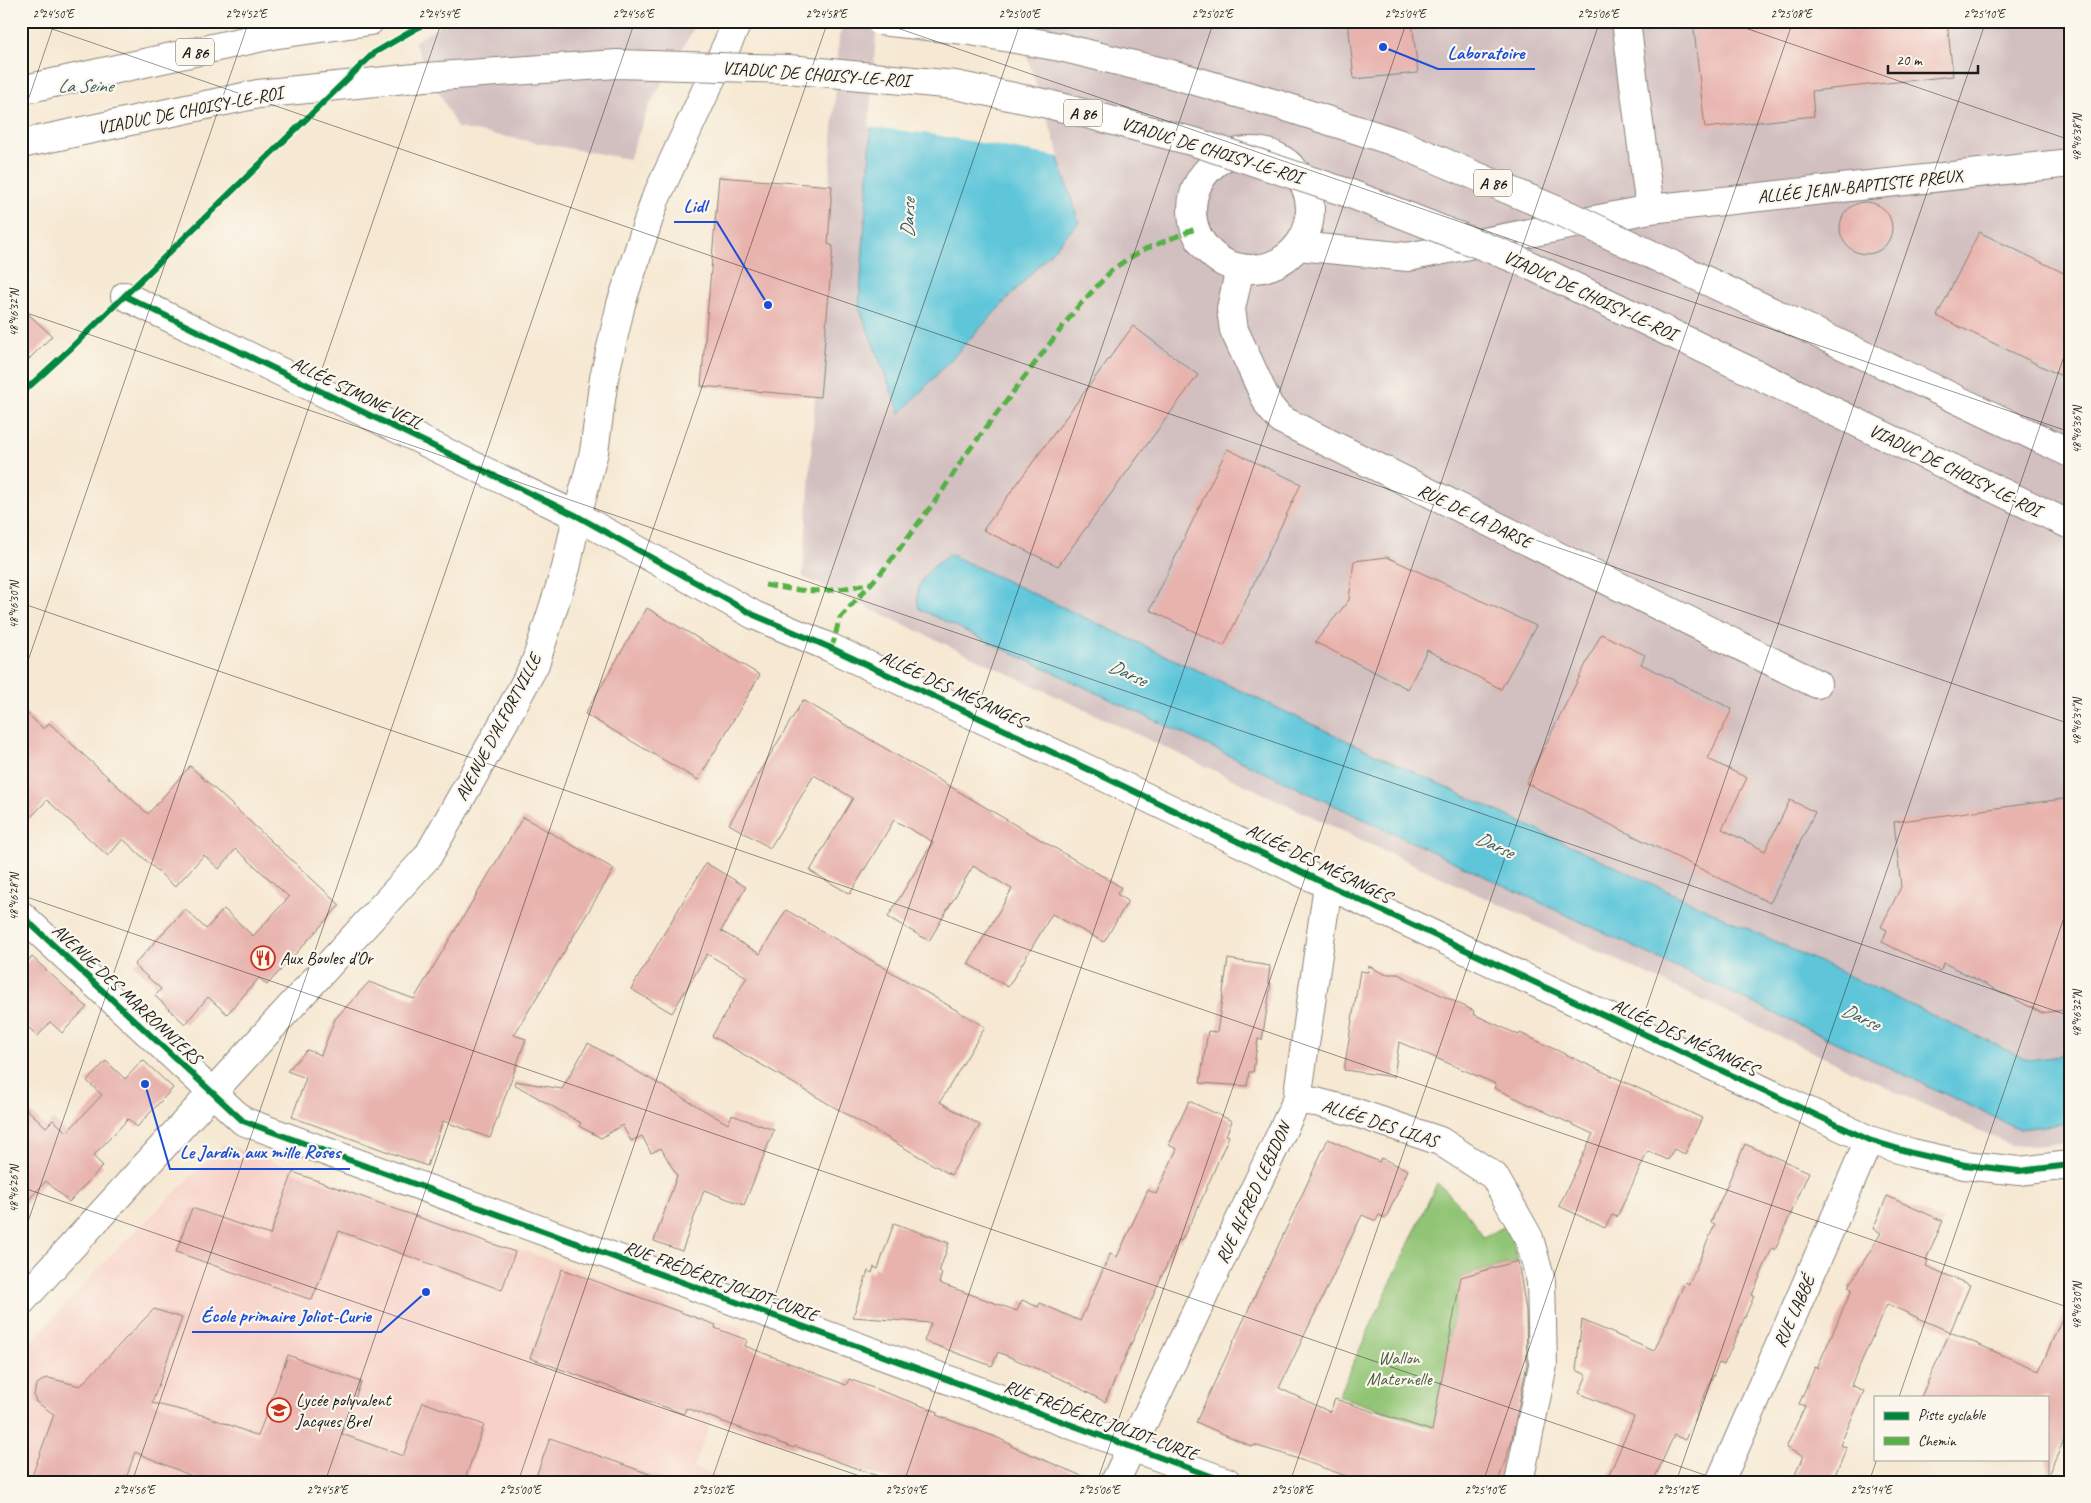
<svg xmlns="http://www.w3.org/2000/svg" width="2091" height="1503" font-family="Caveat,sans-serif">
<style>
.built{fill:#f7d1c7}
.industrial{fill:#d2bfc0}
.green{fill:#91c475;stroke:#567048}
.water{fill:#5ec6da;stroke:#3d717b}
.pier{fill:#f6e8d2}
.building{fill:#e8b2ad}
.lines{fill:none;stroke-linecap:round;stroke-linejoin:round}
.minor-casing{stroke:#898277;stroke-width:30}
.major-casing{stroke:#898277;stroke-width:30}
.highway-casing{stroke:#898277;stroke-width:30}
.minor{stroke:#fff;stroke-width:28}
.major{stroke:#fff;stroke-width:28}
.highway{stroke:#fff;stroke-width:28}
.highway-bridge-casing{stroke:#898277;stroke-width:30;stroke-linecap:butt}
.highway-bridge{stroke:#fff;stroke-width:28}
.quiet{stroke:#55b145;stroke-width:5;stroke-dasharray:10 5;stroke-linecap:butt}
.cycleway-casing{stroke:#fbf7ec;stroke-width:9}
.cycleway{stroke:#00873e;stroke-width:6}
.ticks{fill:none;stroke:#1c1c1c;stroke-width:1;stroke-opacity:0.45}
.labels{text-anchor:middle;stroke-width:4.5;stroke-linejoin:round;paint-order:stroke}
.shield{fill:#fbf7ec;stroke:#5f5e5a;stroke-width:1}
.shield-label{font-size:16px;font-weight:bold;fill:#1c1c1c}
.street-label{font-size:18px;fill:#1c1c1c;stroke:#fbf7ec}
.poi-label{font-size:18px;fill:#1c1c1c;stroke:#fbf7ec;text-anchor:start}
.park-label{font-size:18px;fill:#4b5f40;stroke:#fbf7ec}
.water-label{font-size:19px;font-style:italic;fill:#33585e;stroke:#fbf7ec}
.leader{fill:none;stroke:#1d4ed8;stroke-width:2}
.callout-dot{fill:#1d4ed8;stroke:#fbf7ec;stroke-width:2}
.callout-label{font-size:19px;text-anchor:middle;font-weight:bold;fill:#1d4ed8;stroke:#fbf7ec;stroke-width:4.5;stroke-linejoin:round;paint-order:stroke}
.neatline{fill:none;stroke:#1c1c1c;stroke-width:2}
.ticks-label{font-size:12px;text-anchor:middle;fill:#1c1c1c}
</style>
<rect width="100%" height="100%" fill="#fbf7ec"/>
<filter id="ink" filterUnits="userSpaceOnUse"><feTurbulence type="fractalNoise" baseFrequency=".02" numOctaves="2"/><feDisplacementMap in="SourceGraphic" scale="10" xChannelSelector="R" yChannelSelector="G"/><feConvolveMatrix kernelMatrix="1 2 1 2 8 2 1 2 1" color-interpolation-filters="sRGB"/></filter>
<filter id="wash" filterUnits="userSpaceOnUse"><feTurbulence type="fractalNoise" baseFrequency=".0096" numOctaves="4" result="noise"/><feDisplacementMap in="SourceGraphic" scale="20" xChannelSelector="R" yChannelSelector="G"/><feGaussianBlur stdDeviation="1.12" result="paint"/><feColorMatrix in="noise" values="0 0 0 0 0 0 0 0 0 0 0 0 0 0 0 0 0 1.4 0 .05"/><feComposite in="paint" operator="in"/></filter>
<g filter="url(#wash)">
<rect width="100%" height="100%" fill="#f6e8d2"/>
<polygon class="built" points="224,1144 744,1329 694,1467 733,1482 21,1482 21,1353 111,1255"/>
<g class="industrial">
<polygon points="447,21 698,21 649,106 629,159 457,128 414,42"/>
<polygon points="844,21 2070,21 2070,1142 2036,1146 2010,1145 803,577 839,37"/>
</g>
<path class="green" d="M1437 1183C1455 1199 1471 1215 1483 1237L1508 1225 1518 1261 1461 1277 1433 1428 1338 1396Z"/>
<g class="water">
<polygon points="879,21 1013,21 1079,222 900,414 859,307"/>
<path d="M949 554 2028 1060 2070 1055V1123L2019 1129 919 609C912 581 930 570 949 554Z"/>
</g>
<g class="pier">
<polygon points="151,21 307,21 89,161 59,184 21,193 21,50"/>
<polygon points="877,21 1015,21 1060,157 930,134 869,127"/>
</g>
<g id="blocks">
<g class="building">
<polygon points="1348,21 1412,21 1418,73 1354,79"/>
<polygon points="1693,21 1947,21 1953,76 1812,91 1814,116 1705,128"/>
<polygon points="719,177 832,186 828,244 833,246 820,397 701,386"/>
<circle cx="1866" cy="228" r="26"/>
<polygon points="1979,232 2070,276 2070,380 1937,316"/>
<polygon points="21,307 52,336 21,367"/>
<polygon points="1133,326 1198,375 1058,566 983,530"/>
<polygon points="1227,449 1301,484 1224,646 1150,610"/>
<polygon points="1387,557 1536,626 1501,689 1427,650 1408,689 1315,642 1349,600 1354,561"/>
<polygon points="647,608 760,675 698,780 585,714"/>
<polygon points="1601,634 1645,655 1641,664 1732,709 1708,759 1747,778 1722,829 1765,851 1790,800 1815,812 1770,903 1526,783"/>
<polygon points="803,700 1121,887 1117,894 1128,901 1104,942 1052,914 1008,987 968,964 1012,889 973,866 929,941 888,917 933,842 894,820 850,894 810,871 853,798 814,775 770,848 729,824"/>
<polygon points="21,708 44,729 49,723 148,814 190,766 340,905 267,985 259,978 227,1014 208,997 185,1024 155,996 161,989 134,965 185,909 206,929 224,909 253,936 289,897 236,849 219,869 204,855 175,887 123,839 108,856 47,800 21,828"/>
<polygon points="2070,798 2070,1009 2042,1013 1944,963 1940,971 1882,942 1887,930 1881,927 1901,887 1894,822"/>
<polygon points="523,817 614,869 514,1035 526,1039 490,1138 443,1121 427,1166 292,1117 306,1078 287,1071 307,1050 321,1055 335,1019 369,982 414,999"/>
<polygon points="706,863 746,887 721,931 760,954 786,910 985,1027 940,1102 980,1125 951,1175 712,1036 747,977 707,954 672,1013 631,989"/>
<polygon points="32,957 87,1007 62,1033 50,1022 38,1036 21,1021 21,968"/>
<polygon points="1228,959 1270,966 1268,983 1271,983 1262,1040 1258,1039 1253,1072 1249,1072 1247,1086 1200,1083 1208,1031 1217,1032"/>
<polygon points="1369,966 1384,974 1398,974 1474,1011 1473,1014 1519,1035 1520,1033 1702,1118 1685,1154 1674,1149 1668,1160 1648,1151 1617,1217 1612,1215 1605,1228 1559,1206 1593,1134 1494,1088 1496,1084 1399,1042 1394,1077 1344,1070 1360,971 1368,972"/>
<polygon points="588,1043 728,1124 732,1115 774,1130 744,1205 704,1190 682,1251 654,1241 677,1176 661,1148 651,1153 642,1136 631,1141 622,1125 601,1138 579,1126 581,1123 514,1084 515,1081 562,1089"/>
<polygon points="143,1060 173,1088 137,1127 128,1119 93,1156 103,1166 69,1202 46,1181 21,1208 21,1104 46,1127 53,1120 67,1132 102,1095 87,1081 106,1061 125,1079"/>
<polygon points="1189,1101 1232,1121 1226,1135 1229,1136 1196,1212 1181,1241 1178,1240 1105,1402 1068,1382 998,1352 992,1366 924,1341 931,1323 853,1317 868,1271 872,1273 874,1267 878,1269 894,1223 949,1243 939,1272 942,1273 939,1283 1017,1311 1022,1300 1038,1307 1040,1303 1080,1321 1110,1254 1117,1257 1148,1190 1156,1194 1177,1149 1169,1145"/>
<polygon points="1328,1139 1379,1162 1381,1158 1408,1170 1386,1218 1379,1215 1376,1221 1362,1215 1279,1388 1330,1412 1335,1399 1432,1431 1461,1277 1518,1261 1526,1310 1527,1364 1511,1443 1498,1482 1347,1482 1349,1477 1287,1455 1254,1445 1253,1447 1196,1422"/>
<polygon points="1745,1144 1809,1172 1775,1250 1772,1248 1752,1295 1754,1296 1724,1365 1719,1363 1685,1440 1674,1435 1653,1482 1606,1482 1634,1417 1579,1393 1587,1375 1576,1370 1582,1320 1654,1351 1685,1282 1689,1284 1715,1224 1711,1222"/>
<polygon points="293,1172 515,1252 502,1290 339,1231 312,1300 176,1252 192,1208 270,1235"/>
<polygon points="1887,1196 1943,1221 1926,1260 1928,1261 1926,1266 1970,1285 1950,1332 1887,1304 1851,1385 1864,1391 1840,1445 1847,1447 1832,1482 1792,1482 1803,1456 1786,1448 1805,1406 1799,1404 1815,1367 1817,1368 1852,1289 1848,1287 1881,1233 1873,1229"/>
<polygon points="562,1269 716,1325 715,1328 747,1340 745,1346 846,1385 849,1379 938,1412 936,1415 996,1437 1012,1445 1011,1446 1096,1482 894,1482 795,1446 794,1448 686,1408 684,1414 530,1358"/>
<polygon points="2070,1300 2070,1426 2047,1477 2047,1397 1921,1397 1950,1332 2039,1371"/>
<polygon points="154,1309 182,1318 152,1403 206,1416 258,1436 288,1355 361,1382 342,1434 403,1456 423,1402 484,1425 464,1482 206,1482 135,1452 125,1482 30,1482 54,1414 36,1402 34,1396 36,1385 44,1379 49,1378 80,1386"/>
<polygon points="550,1438 663,1479 662,1482 534,1482"/>
</g>
</g>
</g>
<g filter="url(#ink)">
<use href="#blocks" fill-opacity="0" stroke="#898277" stroke-width="1"/>
<g class="lines">
<g class="minor-casing">
<g id="minor">
<polyline points="1626,21 1650,209"/>
<circle cx="1251" cy="210" r="59"/>
<polyline points="1298,246 1408,257 1650,209 2070,163"/>
<polyline points="1240,268 1231,309 1234,330 1269,406 1280,419 1817,684"/>
<polyline points="125,296 577,516 754,615 831,648 1094,772 1328,885 1869,1140 1912,1153 1965,1165 2019,1171 2070,1165"/>
<polyline points="21,915 243,1121 1227,1482"/>
<polyline points="1297,1100 1316,1102 1354,1112 1440,1141 1494,1176 1529,1238 1541,1281 1543,1365 1519,1482"/>
<polyline points="1115,1482 1297,1100 1328,885"/>
<polyline points="1720,1482 1869,1140"/>
</g>
</g>
<g class="major-casing">
<polyline id="major" points="21,1302 428,856 505,720 535,664 566,568 577,516 594,452 604,378 621,304 655,200 738,21"/>
</g>
<g class="highway-casing">
<polyline id="highway" points="21,90 272,35 370,21"/>
</g>
<use href="#minor" class="minor"/>
<use href="#major" class="major"/>
<use href="#highway" class="highway"/>
<g class="highway-bridge-casing">
<g id="highway-bridge">
<polyline points="880,21 965,30 1060,47 1171,74 1280,105 1401,144 1570,216 2070,453"/>
<polyline points="21,144 258,94 425,77 617,64 789,69 955,85 1048,104 1195,142 1351,194 1521,261 2070,525"/>
</g>
</g>
<use href="#highway-bridge" class="highway-bridge"/>
<g class="quiet">
<path d="M765 585C809 593 828 593 871 583"/>
<path d="M831 648C836 638 836 628 840 618L885 568 941 493 964 457 1076 309 1112 270 1126 260 1145 249 1195 229"/>
</g>
<g class="cycleway-casing">
<g id="cycleway">
<polyline points="125,296 577,516 754,615 831,648 1094,772 1328,885 1869,1140 1912,1153 1965,1165 2019,1171 2070,1165"/>
<polyline points="21,394 69,350 374,53 429,21"/>
<polyline points="21,915 243,1121 1227,1482"/>
</g>
</g>
<use href="#cycleway" class="cycleway"/>
</g>
</g>
<path class="ticks" d="M29 21 2070 724M877 21 2070 432M1725 21 2070 140M21 121 55 21M21 311 2070 1016M21 603 2070 1308M21 681 249 21M21 895 1725 1482M21 1187 877 1482M21 1242 442 21M1899 1397 2070 900M21 1479 29 1482M132 1482 635 21M325 1482 828 21M518 1482 1021 21M711 1482 1214 21M904 1482 1407 21M1097 1482 1600 21M1290 1482 1793 21M1483 1482 1986 21M1676 1482 2070 339M1869 1482 1877 1459M2062 1482 2070 1460"/>
<defs>
<g id="restaurant-ring" transform="scale(1.25)"><circle r="9.5" fill="#fbf7ec" stroke="#c8321e" stroke-width="1.5"/><path d="M-5-6h1v4h1v-4h1v4h1v-4h1v5L-1.5 .5V6h-2V.5L-5-1ZM5-6V6H3V1.5H1.5Q1.5-4 5-6Z" fill="#c8321e"/></g>
<g id="school-ring" transform="scale(1.25)"><circle r="9.5" fill="#fbf7ec" stroke="#c8321e" stroke-width="1.5"/><path d="M0-5L7-2L0 1L-7-2ZM-4 1L0 2.5L4 1V4Q0 6-4 4Z" fill="#c8321e"/></g>
</defs>
<g fill-rule="evenodd">
<use href="#restaurant-ring" x="263" y="958"/>
<use href="#school-ring" x="279" y="1410"/>
</g>
<g class="labels">
<g class="shield">
<rect x="176" y="38.5" width="38" height="27" rx="4"/>
<rect x="1064" y="99.5" width="38" height="27" rx="4"/>
<rect x="1474" y="169.5" width="38" height="27" rx="4"/>
</g>
<g class="shield-label">
<text x="195" y="58">A 86</text>
<text x="1083" y="119">A 86</text>
<text x="1493" y="189">A 86</text>
</g>
<g class="street-label">
<text transform="translate(816 74) rotate(4)" y="6">VIADUC DE CHOISY-LE-ROI</text>
<text transform="translate(190 110) rotate(-11)" y="6">VIADUC DE CHOISY-LE-ROI</text>
<text transform="translate(1212 150) rotate(17)" y="6">VIADUC DE CHOISY-LE-ROI</text>
<text transform="translate(1860 186) rotate(-6)" y="6">ALLÉE JEAN-BAPTISTE PREUX</text>
<text transform="translate(1590 295) rotate(25)" y="6">VIADUC DE CHOISY-LE-ROI</text>
<text transform="translate(357 393) rotate(26)" y="6">ALLÉE SIMONE VEIL</text>
<text transform="translate(1955 470) rotate(26)" y="6">VIADUC DE CHOISY-LE-ROI</text>
<text transform="translate(1475 516) rotate(26)" y="6">RUE DE LA DARSE</text>
<text transform="translate(953 689) rotate(25)" y="6">ALLÉE DES MÉSANGES</text>
<text transform="translate(498 727) rotate(-62)" y="6">AVENUE D'ALFORTVILLE</text>
<text transform="translate(1319 863) rotate(26)" y="6">ALLÉE DES MÉSANGES</text>
<text transform="translate(127 994) rotate(43)" y="6">AVENUE DES MARRONNIERS</text>
<text transform="translate(1685 1037) rotate(25)" y="6">ALLÉE DES MÉSANGES</text>
<text transform="translate(1380 1123) rotate(18)" y="6">ALLÉE DES LILAS</text>
<text transform="translate(1253 1193) rotate(-65)" y="6">RUE ALFRED LEBIDON</text>
<text transform="translate(721 1281) rotate(20)" y="6">RUE FRÉDÉRIC JOLIOT-CURIE</text>
<text transform="translate(1794 1311) rotate(-66)" y="6">RUE LABBÉ</text>
<text transform="translate(1101 1420) rotate(20)" y="6">RUE FRÉDÉRIC JOLIOT-CURIE</text>
</g>
<g class="poi-label">
<text x="280" y="964">Aux Boules d'Or</text>
<text x="296" y="1406">Lycée polyvalent<tspan x="296" dy="21">Jacques Brel</tspan></text>
</g>
<g class="park-label">
<text x="1399" y="1364">Wallon<tspan x="1399" dy="21">Maternelle</tspan></text>
</g>
<g class="water-label">
<text x="85" y="92">La Seine</text>
<text transform="translate(907 218) rotate(-88)" y="7">Darse</text>
<text transform="translate(1128 672) rotate(25)" y="7">Darse</text>
<text transform="translate(1495 844) rotate(25)" y="7">Darse</text>
<text transform="translate(1861 1016) rotate(25)" y="7">Darse</text>
</g>
</g>
<path class="leader" d="M1383 47L1438 69H1535M768 305L717 222H674M145 1084L170 1169H350M426 1292L381 1332H192"/>
<g class="callout-dot">
<circle cx="1383" cy="47" r="5"/>
<circle cx="768" cy="305" r="5"/>
<circle cx="145" cy="1084" r="5"/>
<circle cx="426" cy="1292" r="5"/>
</g>
<g class="callout-label">
<text x="1486" y="59">Laboratoire</text>
<text x="695" y="212">Lidl</text>
<text x="260" y="1158">Le Jardin aux mille Roses</text>
<text x="286" y="1322">École primaire Joliot-Curie</text>
</g>
<rect width="2091" height="1503" fill="none" stroke="#fbf7ec" stroke-width="55"/>
<rect x="1874" y="1396" width="175" height="65" fill="#fbf7ec" stroke="#a29f99"/>
<rect x="1884" y="1412" width="25" height="8" fill="#00873e" stroke="#a29f99"/>
<text x="1918" y="1420" font-size="15" fill="#1c1c1c">Piste cyclable</text>
<rect x="1884" y="1437" width="25" height="8" fill="#55b145" stroke="#a29f99"/>
<text x="1918" y="1446" font-size="15" fill="#1c1c1c">Chemin</text>
<path d="M1888 65v8h90v-8" fill="none" stroke="#1c1c1c" stroke-width="2.5"/>
<text x="1896" y="65" font-size="15" fill="#1c1c1c" stroke="#fbf7ec" stroke-width="4" paint-order="stroke">20 m</text>
<rect x="28" y="28" width="2036" height="1448" class="neatline"/>
<g class="ticks-label">
<text x="53" y="18">2°24'50"E</text>
<text x="246" y="18">2°24'52"E</text>
<text x="439" y="18">2°24'54"E</text>
<text x="633" y="18">2°24'56"E</text>
<text x="826" y="18">2°24'58"E</text>
<text x="1019" y="18">2°25'00"E</text>
<text x="1212" y="18">2°25'02"E</text>
<text x="1405" y="18">2°25'04"E</text>
<text x="1598" y="18">2°25'06"E</text>
<text x="1791" y="18">2°25'08"E</text>
<text x="1984" y="18">2°25'10"E</text>
<text transform="translate(2077 138) rotate(-90)" y="4">48°46'38"N</text>
<text transform="translate(14 313) rotate(-90)" y="4">48°46'32"N</text>
<text transform="translate(2077 430) rotate(-90)" y="4">48°46'36"N</text>
<text transform="translate(14 605) rotate(-90)" y="4">48°46'30"N</text>
<text transform="translate(2077 722) rotate(-90)" y="4">48°46'34"N</text>
<text transform="translate(14 897) rotate(-90)" y="4">48°46'28"N</text>
<text transform="translate(2077 1014) rotate(-90)" y="4">48°46'32"N</text>
<text transform="translate(14 1189) rotate(-90)" y="4">48°46'26"N</text>
<text transform="translate(2077 1306) rotate(-90)" y="4">48°46'30"N</text>
<text x="134" y="1494">2°24'56"E</text>
<text x="327" y="1494">2°24'58"E</text>
<text x="520" y="1494">2°25'00"E</text>
<text x="713" y="1494">2°25'02"E</text>
<text x="906" y="1494">2°25'04"E</text>
<text x="1099" y="1494">2°25'06"E</text>
<text x="1292" y="1494">2°25'08"E</text>
<text x="1485" y="1494">2°25'10"E</text>
<text x="1678" y="1494">2°25'12"E</text>
<text x="1871" y="1494">2°25'14"E</text>
</g>
</svg>
